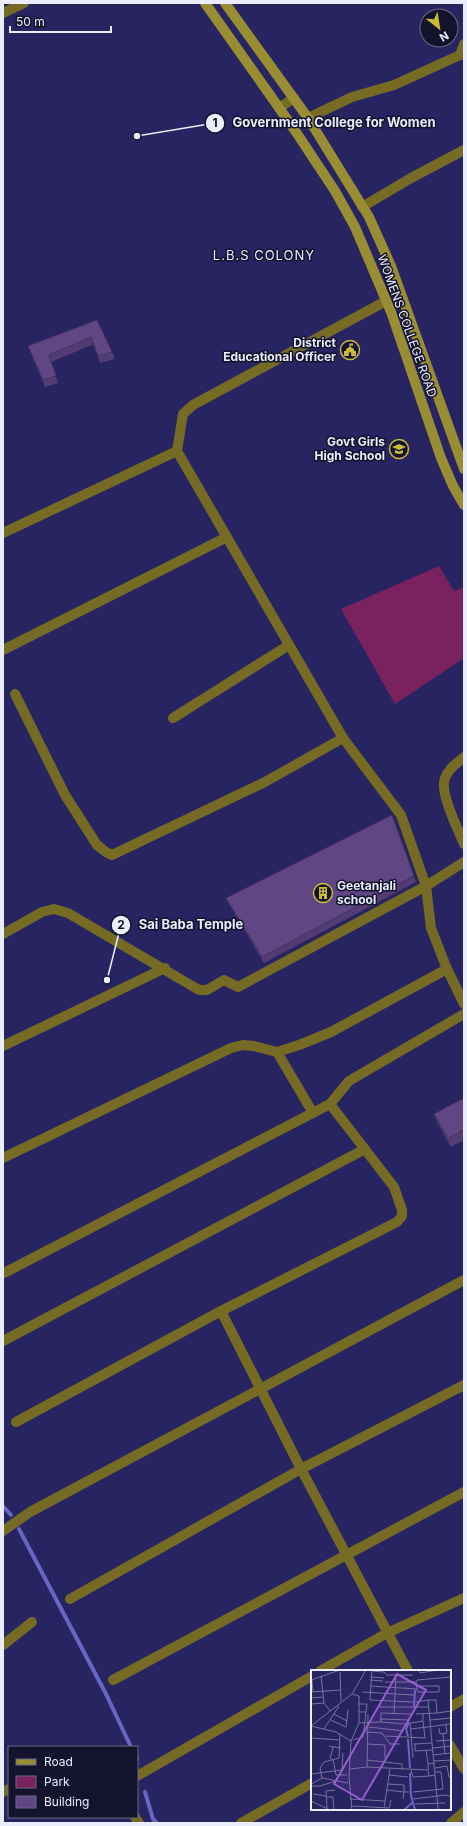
<svg xmlns="http://www.w3.org/2000/svg" width="467" height="1826" font-family="Inter,sans-serif">
<style>
.green{fill:#7a215f}
.lines{fill:none;stroke-linecap:round;stroke-linejoin:round}
.stream{stroke:#6866c4;stroke-width:4}
.minor{stroke:#756b24;stroke-width:10}
.tertiary{stroke:#756b24;stroke-width:10}
.secondary{stroke:#998d33;stroke-width:10}
.wall{fill:#533c73}
.building{fill:#614686;stroke:#44315e}
.labels{text-anchor:middle;stroke-width:3;stroke-linejoin:round;paint-order:stroke}
.street-label{font-size:12px;fill:#ebedfc;stroke:#13132e}
.poi-label{font-size:12px;font-weight:bold;fill:#ebedfc;stroke:#13132e;text-anchor:end}
.neighbourhood-label{font-size:13px;letter-spacing:1px;fill:#ebedfc;stroke:#13132e}
.inset-river{fill:none;stroke:#6866c4;stroke-width:2}
.inset-road{fill:none;stroke:#76749f;stroke-width:1}
.view{fill:#975cce;fill-opacity:0.15;stroke:#975cce;stroke-width:2}
.inset-edge{fill:none;stroke:#ebedfc;stroke-width:2}
.leader{fill:none;stroke:#ebedfc;stroke-width:1.5}
.callout-dot{fill:#ebedfc;stroke:#13132e;stroke-width:1.5}
.mark-label{font-size:12px;text-anchor:middle;font-weight:bold;fill:#111}
.callout-label{font-size:13px;text-anchor:middle;font-weight:bold;fill:#ebedfc;stroke:#13132e;stroke-width:3;stroke-linejoin:round;paint-order:stroke}
</style>
<rect width="100%" height="100%" fill="#282361"/>
<polygon class="green" points="439,566 454,591 464,587 464,658 395,704 341,609"/>
<g class="lines">
<g class="stream">
<polyline points="3,1506 11,1515"/>
<polyline points="19,1529 106,1694 131,1747"/>
<polyline points="137,1758 137,1759"/>
<polyline points="145,1792 153,1819 157,1823"/>
</g>
<g class="minor">
<polyline points="3,13 24,3"/>
<polyline points="460,55 464,44"/>
<polyline points="308,118 352,97 394,85 460,55 464,55"/>
<polyline points="362,207 411,178 464,150"/>
<polyline points="386,301 193,405 183,414 177,451 343,738 401,815 426,886 431,928 447,969 464,1004"/>
<polyline points="3,533 177,451"/>
<polyline points="3,650 227,537"/>
<polyline points="15,694 65,795 97,845 106,852 112,855 265,782 343,738"/>
<polyline points="173,718 289,645"/>
<path d="M464 757C457 763 448 769 445 778 439 792 458 829 464 844"/>
<polyline points="3,934 42,912 54,909 68,913 199,990 207,990 224,980 238,987 426,886 464,862"/>
<polyline points="3,1046 165,968"/>
<polyline points="277,1052 313,1113"/>
<polyline points="3,1158 231,1048 243,1045 254,1046 277,1052 299,1045 331,1032 447,969"/>
<polyline points="4,1273 330,1104"/>
<polyline points="221,1311 301,1469 408,1671"/>
<polyline points="3,1341 365,1149"/>
<polyline points="16,1422 221,1311 397,1222 402,1216 402,1210 394,1187 330,1104 349,1081 464,1014"/>
<polyline points="3,1531 30,1512 464,1280"/>
<polyline points="70,1599 301,1469 464,1385"/>
<polyline points="3,1645 32,1622"/>
<polyline points="320,1671 387,1633 464,1598"/>
<polyline points="113,1680 464,1492"/>
<polyline points="450,1707 464,1699"/>
<polyline points="450,1745 464,1769"/>
<polyline points="137,1776 312,1676"/>
<polyline points="3,1792 9,1789"/>
<polyline points="135,1817 139,1823"/>
<polyline points="241,1823 312,1783"/>
<polyline points="451,1823 464,1812"/>
</g>
<polyline class="tertiary" points="279,108 294,98"/>
<g class="secondary">
<polyline points="205,3 294,129 335,191 355,227 391,312 441,458 453,486 464,505"/>
<polyline points="225,3 308,118 369,217 391,266 464,469"/>
</g>
</g>
<g class="wall">
<polygon points="97,320 112,352 115,359 100,363 94,344 51,362 58,383 45,387 28,346"/>
<polygon points="392,815 416,882 264,963 229,904 226,898"/>
<polygon points="464,1098 464,1140 451,1147 437,1122 434,1114"/>
</g>
<g class="building">
<polygon points="97,320 112,352 98,356 91,337 49,355 56,376 43,380 28,346"/>
<polygon points="392,815 414,876 262,957 226,898"/>
<polygon points="464,1098 464,1130 448,1138 434,1114"/>
</g>
<defs>
<g id="civic-ring" transform="scale(1)"><circle r="9.5" fill="#13132e" stroke="#caba3a" stroke-width="1.5"/><path d="M-.6-6.5H3V-4.5H.6V-3L4-1V1h2V6H-6V1h2V-1L-.6-3ZM-1.2 2.5V6h2.4V2.5Z" fill="#caba3a"/></g>
<g id="school-ring" transform="scale(1)"><circle r="9.5" fill="#13132e" stroke="#caba3a" stroke-width="1.5"/><path d="M0-5L7-2L0 1L-7-2ZM-4 1L0 2.5L4 1V4Q0 6-4 4Z" fill="#caba3a"/></g>
<g id="building-ring" transform="scale(1)"><circle r="9.5" fill="#13132e" stroke="#caba3a" stroke-width="1.5"/><path d="M-4-6H4V6H1V3H-1V6H-4ZM-2.5-4.3h1.7v1.8h-1.7ZM.8-4.3h1.7v1.8H.8ZM-2.5-1h1.7V.8h-1.7ZM.8-1h1.7V.8H.8Z" fill="#caba3a"/></g>
</defs>
<g fill-rule="evenodd">
<use href="#civic-ring" x="350" y="350"/>
<use href="#school-ring" x="399" y="449"/>
<use href="#building-ring" x="323" y="893"/>
</g>
<g class="labels">
<g class="street-label">
<text transform="translate(407 326) rotate(70)" y="4">WOMENS COLLEGE ROAD</text>
</g>
<g class="poi-label">
<text x="336" y="347">District<tspan x="336" dy="14">Educational Officer</tspan></text>
<text x="385" y="446">Govt Girls<tspan x="385" dy="14">High School</tspan></text>
<text x="337" y="890" text-anchor="start">Geetanjali<tspan x="337" dy="14">school</tspan></text>
</g>
<g class="neighbourhood-label">
<text x="264" y="260">L.B.S COLONY</text>
</g>
</g>
<g transform="translate(311 1670)">
<rect width="140" height="140" fill="#282361"/>
<path class="inset-river" d="M103 37 104 20M97 66 95 59 98 52M97 69 99 98M99 103 100 126 104 140M93 140 102 132"/>
<path class="inset-road" d="M61 0 59 30 102 32M107 0 109 3 127 0M61 1 73 2 76 5H102M29 2 30 31M10 6 13 33 19 41M60 7 73 8M0 10 29 0M1 10 2 22M59 10 72 11M105 12 106 10 140 7M59 16 106 19 105 12H74M106 16H128V22H107L106 19M0 22 30 20M51 22 103 25M41 24 48 26V42M0 28 12 27M105 32 117 30M0 34 13 33M47 34H56L55 42M66 37H118M23 44 36 51M83 44 85 5M105 44 126 43M69 49 99 50M20 50 35 57 37 40M119 50 140 48M70 52 95 54M48 53 70 52V43L100 44M0 56 25 62 40 71 38 107 41 140M0 56 41 24 55 0M58 57 93 61M128 58 129 64 136 63 135 55M13 59 28 36M100 59 140 54M55 62 71 63 79 74H89M132 64 134 84M75 66 114 68 112 51M0 68 29 70M40 71 48 53V42H55L52 67 42 70M125 71 140 70M56 74 74 75V88M103 74 121 73M104 74V81L122 80M18 76 30 78M122 78 140 76M115 80 117 94M122 85 140 83M102 88 99 53 112 51V44M19 89 22 77M22 89 25 105H36M56 90 91 94V100M123 91 140 90M56 97 117 100 118 106 124 105 117 30H125L126 43 140 41M124 98 136 96 138 107 140 108M39 99 56 97 57 44M100 100 102 107 118 106M117 100V94L123 93M0 104 31 100 32 83M78 105 97 107M124 105 127 139M11 108 37 113M0 114 11 108 9 98 13 92 28 88 29 64M0 116H9L25 111M76 120 93 122V115L77 114M102 122 132 119 130 102H124M2 124 15 126M15 127H22L23 140M39 129 74 131M92 129 93 122H98M102 129 135 125 140 127M0 131 19 140M104 134 134 133M41 136 78 138 80 130M16 138 15 121 24 120M73 138 79 99M116 140H132"/>
<path class="view" d="M86 4 115 20 51 130 23 114Z"/>
<rect width="140" height="140" class="inset-edge"/>
</g>
<path class="leader" d="M137 136L215 123M107 980L121 925"/>
<g class="callout-dot">
<circle cx="137" cy="136" r="4"/>
<circle cx="107" cy="980" r="4"/>
<circle cx="215" cy="123" r="10"/>
<circle cx="121" cy="925" r="10"/>
</g>
<g class="mark-label">
<text x="215" y="127">1</text>
<text x="121" y="929">2</text>
</g>
<g class="callout-label">
<text x="334" y="127">Government College for Women</text>
<text x="191" y="929">Sai Baba Temple</text>
</g>
<rect width="467" height="1826" fill="none" stroke="#ebedfc" stroke-width="8"/>
<rect x="8" y="1746" width="130" height="72" fill="#13132e" stroke="#696a80"/>
<rect x="16" y="1759" width="20" height="6" fill="#998d33" stroke="#696a80"/>
<text x="44" y="1766" font-size="12" fill="#ebedfc">Road</text>
<rect x="16" y="1776" width="20" height="12" fill="#7a215f" stroke="#696a80"/>
<text x="44" y="1786" font-size="12" fill="#ebedfc">Park</text>
<rect x="16" y="1796" width="20" height="12" fill="#614686" stroke="#696a80"/>
<text x="44" y="1806" font-size="12" fill="#ebedfc">Building</text>
<g transform="translate(439 28) rotate(150)"><circle r="19" fill="#13132e" stroke="#696a80"/>
<path d="M0-3L7 15L0 10L-7 15Z" fill="#caba3a"/>
<text y="-6" font-size="11" font-weight="bold" text-anchor="middle" fill="#ebedfc">N</text>
</g>
<path d="M10 26v6h101v-6" fill="none" stroke="#ebedfc" stroke-width="2"/>
<text x="16" y="26" font-size="12" fill="#ebedfc" stroke="#13132e" stroke-width="3" paint-order="stroke">50 m</text>
</svg>
